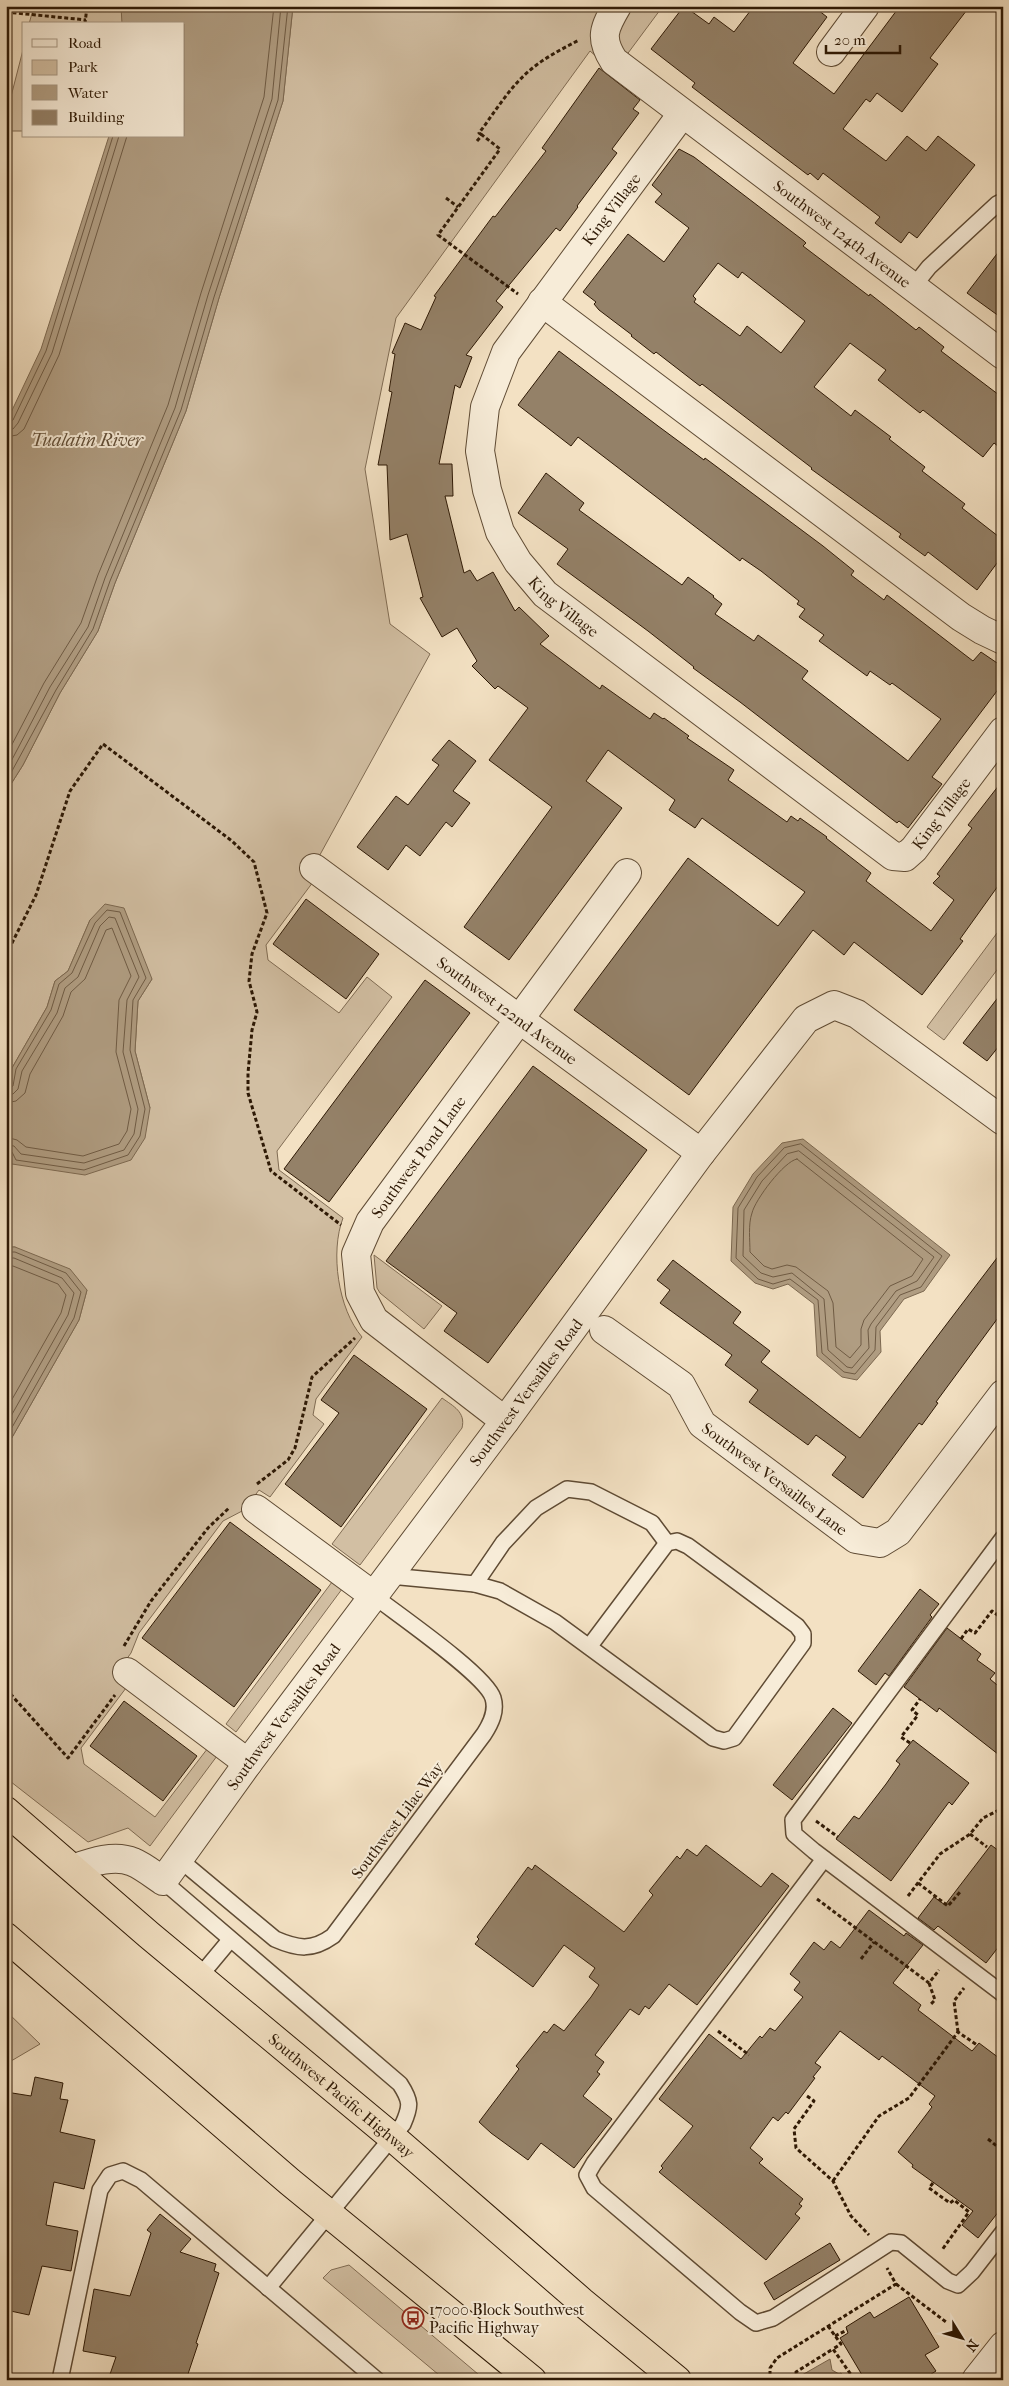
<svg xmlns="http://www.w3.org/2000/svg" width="1009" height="2386" font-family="'IM FELL French Canon',serif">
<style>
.green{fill:#d2bfa3;stroke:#806c54}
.water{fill:#b09d82;stroke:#7c6850}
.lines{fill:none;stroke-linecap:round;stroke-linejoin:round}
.shore{stroke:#6f5b44;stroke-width:1}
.building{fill:#948168;stroke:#2e1905;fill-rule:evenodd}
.service-casing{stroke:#5f4b34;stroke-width:18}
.minor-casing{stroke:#5f4b34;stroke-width:30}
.tertiary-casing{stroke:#5f4b34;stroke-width:30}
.trunk-casing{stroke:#2e1905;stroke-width:30}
.path{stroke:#2e1905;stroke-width:3;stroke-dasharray:4 2.5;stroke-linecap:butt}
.service{stroke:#f7ecd8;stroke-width:15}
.minor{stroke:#f7ecd8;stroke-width:28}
.tertiary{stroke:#f7ecd8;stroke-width:28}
.trunk{stroke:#f3e1c3;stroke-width:28}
.labels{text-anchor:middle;stroke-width:4;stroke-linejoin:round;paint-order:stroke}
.street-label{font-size:16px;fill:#2e1905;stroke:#f7ecd8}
.poi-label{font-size:16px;fill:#2e1905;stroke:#f7ecd8;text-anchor:start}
.water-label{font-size:18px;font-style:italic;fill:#624e37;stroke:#f7ecd8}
</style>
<rect width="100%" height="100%" fill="#f3e1c3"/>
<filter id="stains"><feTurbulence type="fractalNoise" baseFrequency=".004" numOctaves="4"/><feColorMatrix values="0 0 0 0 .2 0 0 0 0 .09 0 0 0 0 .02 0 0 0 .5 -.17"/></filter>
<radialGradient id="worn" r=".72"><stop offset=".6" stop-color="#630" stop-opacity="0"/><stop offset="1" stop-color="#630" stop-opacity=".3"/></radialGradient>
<g class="green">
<polygon points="34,6 137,6 136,24 29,24"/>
<path d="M293 6H663L614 72 590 51 396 318 365 469 390 624 430 654 316 862 313 882 266 945 268 960 339 1013 367 977 392 997 277 1151 279 1170 343 1218C330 1252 338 1309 362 1337L316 1399 313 1415 324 1424 270 1497 259 1490 244 1510 223 1521 139 1633 131 1653 116 1674 129 1684 81 1748 84 1764 155 1817 211 1744 220 1752 150 1846 128 1828 88 1842 6 1778V1448L79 1320 87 1290 15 1247H6V1151L12 1164 150 1108 135 1051 138 1001 152 979 90 920 68 971 55 981 47 1007 12 1068 6 1097V792L23 765 60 693 98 631 115 583 186 411 219 298 283 101Z"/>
<polygon points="24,46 24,131 6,131 6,116"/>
<polygon points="1003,925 1003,962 944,1040 927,1027"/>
<polygon points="374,1255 442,1306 424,1329 380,1293 377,1288"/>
<path d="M442 1398C453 1406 466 1412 462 1428L360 1565 332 1544Z"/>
<polygon points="335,1578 345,1585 236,1732 226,1724"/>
<polygon points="6,2011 40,2044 6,2064"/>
<polygon points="349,2265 485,2380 445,2380 323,2278 331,2270"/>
</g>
<g class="water">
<polygon points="121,6 293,6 283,101 219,298 186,411 115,583 98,631 60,693 23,765 6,792 6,423 41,349 109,136 184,136 184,24 122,24"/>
<polygon points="105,904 124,908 152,979 138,1001 135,1051 150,1108 145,1138 131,1160 85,1175 12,1164 6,1151 6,1097 12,1068 47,1007 55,981 68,971 90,920"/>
<polygon points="803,1139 950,1255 924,1291 904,1299 880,1331 881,1352 857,1380 842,1377 817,1356 814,1304 788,1284 773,1289 755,1283 731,1261 733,1207 753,1174 782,1143"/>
<polygon points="6,1247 15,1247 70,1269 87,1290 79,1320 6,1448"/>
<polygon points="830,2359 832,2370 839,2374 841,2373 844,2377 840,2380 801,2380 802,2375"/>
</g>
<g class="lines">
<g class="shore">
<polyline points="6,424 13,420 46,351 113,136"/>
<polyline points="6,430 13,429 18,423 52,353 119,136"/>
<polyline points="6,437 17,435 24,429 59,355 127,136"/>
<polyline points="6,756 44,683 81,623 98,575 168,405 201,293 264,97 274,6"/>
<polyline points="6,771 50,687 88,627 105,578 175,408 208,295 272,99 281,6"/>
<polyline points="6,782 56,690 93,629 110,581 181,410 214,297 278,100 288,6"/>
<polyline points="6,1089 13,1086 16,1069 51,1010 59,984 72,973 95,923 107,910 120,912 146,978 133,1000 130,1050 145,1109 140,1136 128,1155 84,1170 16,1160 12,1152 6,1151"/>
<polyline points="6,1096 13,1094 18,1089 22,1071 57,1013 65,988 78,977 100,926 109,917 115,918 139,977 127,1000 123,1052 138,1109 134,1134 124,1150 84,1163 21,1154 14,1146 6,1145"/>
<polyline points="6,1103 16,1101 25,1093 30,1074 63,1016 71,992 85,979 106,930 112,928 131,976 119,1000 116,1052 131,1109 127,1131 119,1144 83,1156 26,1147 17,1140 6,1137"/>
<polygon points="801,1144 942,1256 921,1287 900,1295 876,1327 875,1350 855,1374 844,1372 822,1353 818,1300 790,1279 773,1284 758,1279 736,1258 738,1208 757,1177 784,1148"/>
<polygon points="799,1151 934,1257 917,1281 896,1291 871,1324 868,1330 869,1348 852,1368 847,1367 828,1350 824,1299 792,1273 773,1277 761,1273 743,1256 744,1210 762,1181 787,1154"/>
<path d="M797 1159 923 1259 912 1276 890 1286 864 1320 861 1329V1345L850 1358 836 1347 833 1303 828 1291 796 1267 787 1265 772 1269 764 1266 750 1252C750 1241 748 1224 752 1213 755 1200 784 1161 797 1159Z"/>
<polyline points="6,1252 15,1252 66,1273 81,1292 74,1318 6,1438"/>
<polyline points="6,1258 14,1258 62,1278 74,1293 68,1315 6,1425"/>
<polyline points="6,1266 13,1266 58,1284 66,1295 61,1313 6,1410"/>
</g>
</g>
<g class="building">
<polygon points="684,6 709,24 714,17 734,32 754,6 813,6 827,17 793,63 834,94 900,6 970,6 930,58 938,64 902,112 877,93 870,102 866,99 843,129 886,161 907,136 926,151 938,136 975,165 917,238 909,232 901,243 875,223 880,217 823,173 818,180 810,173 808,175 692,87 695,83 651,49"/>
<polygon points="599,68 640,100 633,109 639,113 612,149 617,153 577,206 578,207 560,231 556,228 496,301 503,307 466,355 472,357 460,388 455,385 439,464 452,464 453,496 445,496 464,573 470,570 477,581 493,572 515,611 519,607 549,636 540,644 600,689 602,685 650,719 654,713 663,719 664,718 689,736 687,738 734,770 728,780 787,822 791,816 798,821 800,818 827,837 826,838 871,873 866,881 931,931 954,900 933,883 940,876 937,874 972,828 968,825 1003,780 1003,879 960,939 963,941 922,995 854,942 844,955 813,930 689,1095 574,1010 688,858 778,926 805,892 702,818 695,828 669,810 675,800 608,750 586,781 622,808 509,960 464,927 552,807 489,760 528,708 498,686 495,689 472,666 477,661 457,628 442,637 420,598 423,597 407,534 390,540 387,465 378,465 392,392 389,391 395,354 392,353 405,323 421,330 436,297 434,296 493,216 495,217 546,151 542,148"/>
<path d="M679 149 694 157 804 241 806 243 803 246 869 296 870 294 916 330 919 327 944 347 941 351 1003 398V450L994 443 983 457 923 410 920 413 878 380 886 370 850 343 814 387 851 416 855 410 891 437 889 439 925 467 922 471 965 504 962 508 1003 540V555L977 590 928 552 925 556 899 537 901 534 811 469 812 468 702 384 700 386 656 352 654 354 631 336 632 335 599 310 594 304 596 302 583 292 628 234 664 262 689 228 655 202 662 194 652 185ZM718 263 738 278 742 272 805 321 781 353 747 326 740 336 694 302 696 299 693 296Z"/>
<polygon points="1003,246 1003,319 967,293"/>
<polygon points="559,351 658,426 704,460 705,458 823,546 854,571 851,575 884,600 887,595 973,661 981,652 1003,667 1003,683 932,777 942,784 908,828 899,821 897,823 740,702 693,668 694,667 648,631 557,564 568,549 518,513 546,473 584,503 579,510 682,585 688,577 714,596 713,597 722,604 715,614 754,641 758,635 808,671 802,679 908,761 941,719 892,683 890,685 870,671 867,676 819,641 824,635 799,617 805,609 797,604 799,601 761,571 742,558 740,561 578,437 571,446 518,405"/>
<polygon points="449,740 476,761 453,791 470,803 452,827 446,822 420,856 406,845 388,870 357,847 396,796 408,805 439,765 432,760"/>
<polygon points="306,899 379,954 346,999 273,944"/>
<polygon points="425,980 470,1013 329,1202 284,1169"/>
<polygon points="1003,991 1003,1041 987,1061 963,1043"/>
<polygon points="533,1066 647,1150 488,1363 444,1331 457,1313 386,1261"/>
<polygon points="1003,1250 1003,1311 936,1402 938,1403 922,1425 919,1423 863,1498 832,1475 846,1457 816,1435 808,1445 749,1402 758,1390 725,1365 732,1355 660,1303 670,1290 657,1280 673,1260 741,1312 733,1323 770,1351 761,1362 860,1438"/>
<polygon points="354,1355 427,1409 341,1527 285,1484 339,1413 321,1400"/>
<polygon points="230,1522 321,1590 234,1707 142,1638"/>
<polygon points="920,1589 939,1604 930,1615 932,1617 889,1676 885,1673 876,1685 858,1671"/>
<polygon points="947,1628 981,1654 977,1660 995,1673 990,1679 1003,1690 1003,1758 939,1708 937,1712 904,1687"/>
<polygon points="124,1701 197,1756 163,1801 90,1746"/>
<polygon points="833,1708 852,1723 792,1800 773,1785"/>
<polygon points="913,1740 969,1783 952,1805 949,1802 891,1881 836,1839 854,1816 859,1819 886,1784 900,1764 896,1761"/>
<polygon points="706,1845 761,1887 772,1873 789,1886 697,2005 669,1984 649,2009 645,2006 639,2015 630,2009 595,2055 604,2062 597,2072 600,2074 583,2096 612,2119 574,2168 541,2143 528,2160 491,2133 479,2122 519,2069 516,2066 544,2031 547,2033 554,2024 564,2031 591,1997 599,1985 589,1977 595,1968 564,1945 533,1987 475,1944 479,1939 477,1937 528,1867 532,1870 535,1865 624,1932 653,1895 649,1891 677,1856 680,1859 687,1849 697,1856"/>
<polygon points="991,1845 1003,1854 1003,1941 986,1963 938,1926 934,1930 918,1918 934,1897 945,1905"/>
<polygon points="869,1910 904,1936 906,1933 923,1945 893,1983 921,2005 918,2010 972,2051 979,2043 1003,2061 1003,2206 978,2238 962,2225 973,2211 912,2167 913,2165 898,2152 932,2107 929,2104 935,2096 882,2056 879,2060 840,2031 815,2063 821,2067 813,2077 815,2078 788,2114 786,2112 778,2121 773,2117 750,2148 763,2159 759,2163 803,2199 799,2204 802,2206 795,2214 800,2218 766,2260 659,2172 663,2168 661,2166 693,2126 659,2099 709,2034 741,2059 760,2036 762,2038 770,2028 775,2031 803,1997 794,1990 800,1982 790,1974 814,1942 824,1950 831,1941 840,1948"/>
<polygon points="35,2077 63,2083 60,2099 68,2100 60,2132 95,2140 84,2189 54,2182 46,2225 78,2231 71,2271 42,2266 29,2315 6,2310 6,2092 31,2096"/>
<polygon points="160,2214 191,2239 180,2252 216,2264 214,2271 219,2273 196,2343 198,2344 186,2380 108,2380 116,2357 83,2351 94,2289 130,2296 151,2233 147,2230"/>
<polygon points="830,2243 840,2260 774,2300 764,2283"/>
<polygon points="909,2297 939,2347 925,2355 936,2371 922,2380 865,2380 840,2338 848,2333 846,2327 870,2312 874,2318"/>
</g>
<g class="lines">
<g class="service-casing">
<g id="service">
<polyline points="913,287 929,267 997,204 1003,201"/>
<polyline points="1003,1538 793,1820 794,1834 814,1851 1003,1994"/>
<polyline points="390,1576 475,1584 500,1591 555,1622 713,1738 724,1741 734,1738 803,1643 803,1634 797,1626 688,1546 677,1541 667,1543 589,1647"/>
<polyline points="475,1584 503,1543 536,1508 567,1489 591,1492 652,1523 667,1543"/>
<path d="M179 1859 275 1939C298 1949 312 1951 333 1936L484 1734C491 1723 497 1711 493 1698 486 1675 397 1614 374 1596"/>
<polyline points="824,1859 594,2163 587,2175 594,2188 740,2312 756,2323 773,2318 891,2242 901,2243 948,2281 958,2285 972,2272 1003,2232"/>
<path d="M163 1881 400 2084C411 2101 411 2106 403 2124L268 2288"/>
<polyline points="200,1976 230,1940"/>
<polyline points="60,2380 100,2190 110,2175 123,2171 141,2180 377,2380"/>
</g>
</g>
<g class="minor-casing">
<g id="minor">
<path id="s1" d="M617 6C604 28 599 38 614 61L1003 355"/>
<polyline points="831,52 865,6"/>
<path id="s2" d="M682 114 506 352 485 407 480 451 487 490 500 532 518 562 545 594 893 856 905 857 914 849 1003 731"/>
<polyline points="542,302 961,617 982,630 1003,640"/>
<path id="s3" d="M314 868 701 1153"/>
<path id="s4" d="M604 1330 681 1385 702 1424 856 1539 880 1543 898 1532 1003 1394"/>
<path id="s5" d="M505 1421 374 1320 360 1293 356 1254 370 1222 627 873"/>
<polyline points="256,1509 374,1596"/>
<polyline points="127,1672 248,1763"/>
<path id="s6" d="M75 1868C92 1862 115 1854 133 1862 143 1866 154 1875 163 1881L248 1763 505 1421 701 1153 806 1019 834 1005 857 1014 1003 1121"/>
</g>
</g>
<g class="tertiary-casing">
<polyline id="tertiary" points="976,2380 1003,2346"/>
</g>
<g class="trunk-casing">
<g id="trunk">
<path id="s7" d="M6 1811 149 1935 392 2137 582 2302 677 2380"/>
<polyline points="6,1937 290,2182 532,2380"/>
</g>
</g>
<g class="path">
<polyline points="6,12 86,20"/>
<polyline points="85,24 87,6"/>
<path d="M482 135 479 133C495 112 509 88 529 71 544 58 562 49 579 40"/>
<polyline points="477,141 482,135 500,149 438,235 518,294"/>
<polyline points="446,198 458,207"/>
<polyline points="6,955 36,895 70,791 103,744 232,841 254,862 267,913 252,954 249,981 257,1012 252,1030 248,1073 248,1093 271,1171 341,1225"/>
<polyline points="257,1484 288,1460 295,1448 312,1377 355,1338"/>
<polyline points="961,1639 968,1629 975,1633 992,1611 1003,1619"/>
<polyline points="124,1646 151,1601 208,1528 230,1507"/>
<polyline points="6,1689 68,1758 115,1695"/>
<polyline points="910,1743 901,1737 918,1715 912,1710 920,1699"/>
<polyline points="816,1821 838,1837"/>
<polyline points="970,1834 987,1847"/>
<polyline points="918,1883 948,1906 960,1892"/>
<polyline points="908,1896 940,1854 970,1834 983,1818 1003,1808"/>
<polyline points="817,1899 929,1983 939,1970"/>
<polyline points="861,1959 874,1942"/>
<polyline points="929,1983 935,2000 930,2005"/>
<polyline points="718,2031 749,2055"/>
<polyline points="958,2032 954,2001 964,1988"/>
<polyline points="807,2096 814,2101 794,2129 796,2148 833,2181 851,2216 869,2235"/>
<polyline points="988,2139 1003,2151"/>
<polyline points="833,2181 879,2116 909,2098 958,2032 977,2045"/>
<polyline points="933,2183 929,2188 950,2203 954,2200 969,2212 942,2250"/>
<polyline points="896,2284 946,2322"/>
<polyline points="828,2326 841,2344 833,2349"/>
<polyline points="835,2336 847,2330"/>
<polyline points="852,2376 855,2380"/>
<polyline points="774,2380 770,2375 770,2368 777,2358 896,2284 887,2268"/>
<polyline points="797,2380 796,2372 833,2349 852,2376 845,2380"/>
</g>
<use href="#service" class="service"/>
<use href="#minor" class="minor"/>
<use href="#tertiary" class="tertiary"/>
<use href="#trunk" class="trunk"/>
</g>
<defs>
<g id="bus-ring" transform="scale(1.125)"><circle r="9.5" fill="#f7ecd8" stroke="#8f2418" stroke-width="1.5"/><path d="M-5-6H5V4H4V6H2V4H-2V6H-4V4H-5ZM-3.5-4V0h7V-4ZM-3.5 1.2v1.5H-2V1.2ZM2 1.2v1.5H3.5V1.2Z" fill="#8f2418"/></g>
</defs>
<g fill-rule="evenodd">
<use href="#bus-ring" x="413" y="2318"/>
</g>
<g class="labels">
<g class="street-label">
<text transform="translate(611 209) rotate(-53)" y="6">King Village</text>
<text dy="6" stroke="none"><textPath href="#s1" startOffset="346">Southwest 124th Avenue</textPath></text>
<text dy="6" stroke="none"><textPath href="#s2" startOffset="582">King Village</textPath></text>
<text dy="6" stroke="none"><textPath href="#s2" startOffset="1064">King Village</textPath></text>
<text dy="6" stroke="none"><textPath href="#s3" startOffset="240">Southwest 122nd Avenue</textPath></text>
<text dy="6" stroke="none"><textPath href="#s5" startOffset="351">Southwest Pond Lane</textPath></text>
<text dy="6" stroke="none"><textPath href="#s6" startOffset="704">Southwest Versailles Road</textPath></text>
<text dy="6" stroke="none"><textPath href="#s4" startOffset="230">Southwest Versailles Lane</textPath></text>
<text dy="6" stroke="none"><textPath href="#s6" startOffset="299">Southwest Versailles Road</textPath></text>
<text transform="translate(397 1820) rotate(-53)" y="6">Southwest Lilac Way</text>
<text dy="6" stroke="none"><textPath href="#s7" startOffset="440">Southwest Pacific Highway</textPath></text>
</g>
<g class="poi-label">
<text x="429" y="2315">17000 Block Southwest<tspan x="429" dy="18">Pacific Highway</tspan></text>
</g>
<g class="water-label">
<text x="87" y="446">Tualatin River</text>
</g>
</g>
<rect width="1009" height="2386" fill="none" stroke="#f3e1c3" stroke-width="25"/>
<rect x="8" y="8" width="994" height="2371" fill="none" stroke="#2e1905" stroke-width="2.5"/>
<rect x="12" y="12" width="984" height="2361" fill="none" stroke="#2e1905"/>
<rect x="22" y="22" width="162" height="115" fill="#f7ecd8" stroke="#a79884"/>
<rect x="32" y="39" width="25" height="8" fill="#f7ecd8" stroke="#a79884"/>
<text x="68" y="48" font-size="15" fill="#2e1905">Road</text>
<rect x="32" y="60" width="25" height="15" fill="#d2bfa3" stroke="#a79884"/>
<text x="68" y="72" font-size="15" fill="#2e1905">Park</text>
<rect x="32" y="85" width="25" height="15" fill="#b09d82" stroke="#a79884"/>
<text x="68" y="98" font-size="15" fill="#2e1905">Water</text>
<rect x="32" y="110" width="25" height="15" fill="#948168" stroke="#a79884"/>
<text x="68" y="122" font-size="15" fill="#2e1905">Building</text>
<g transform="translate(962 2338) rotate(127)" stroke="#f7ecd8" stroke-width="4" paint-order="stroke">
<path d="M0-4L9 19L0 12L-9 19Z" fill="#2e1905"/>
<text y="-8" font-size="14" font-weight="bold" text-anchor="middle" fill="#2e1905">N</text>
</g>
<path d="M826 45v8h74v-8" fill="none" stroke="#2e1905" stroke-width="2.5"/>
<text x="834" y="45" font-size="15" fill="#2e1905" stroke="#f7ecd8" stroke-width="4" paint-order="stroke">20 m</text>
<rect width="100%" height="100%" filter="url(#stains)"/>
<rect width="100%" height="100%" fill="url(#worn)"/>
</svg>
